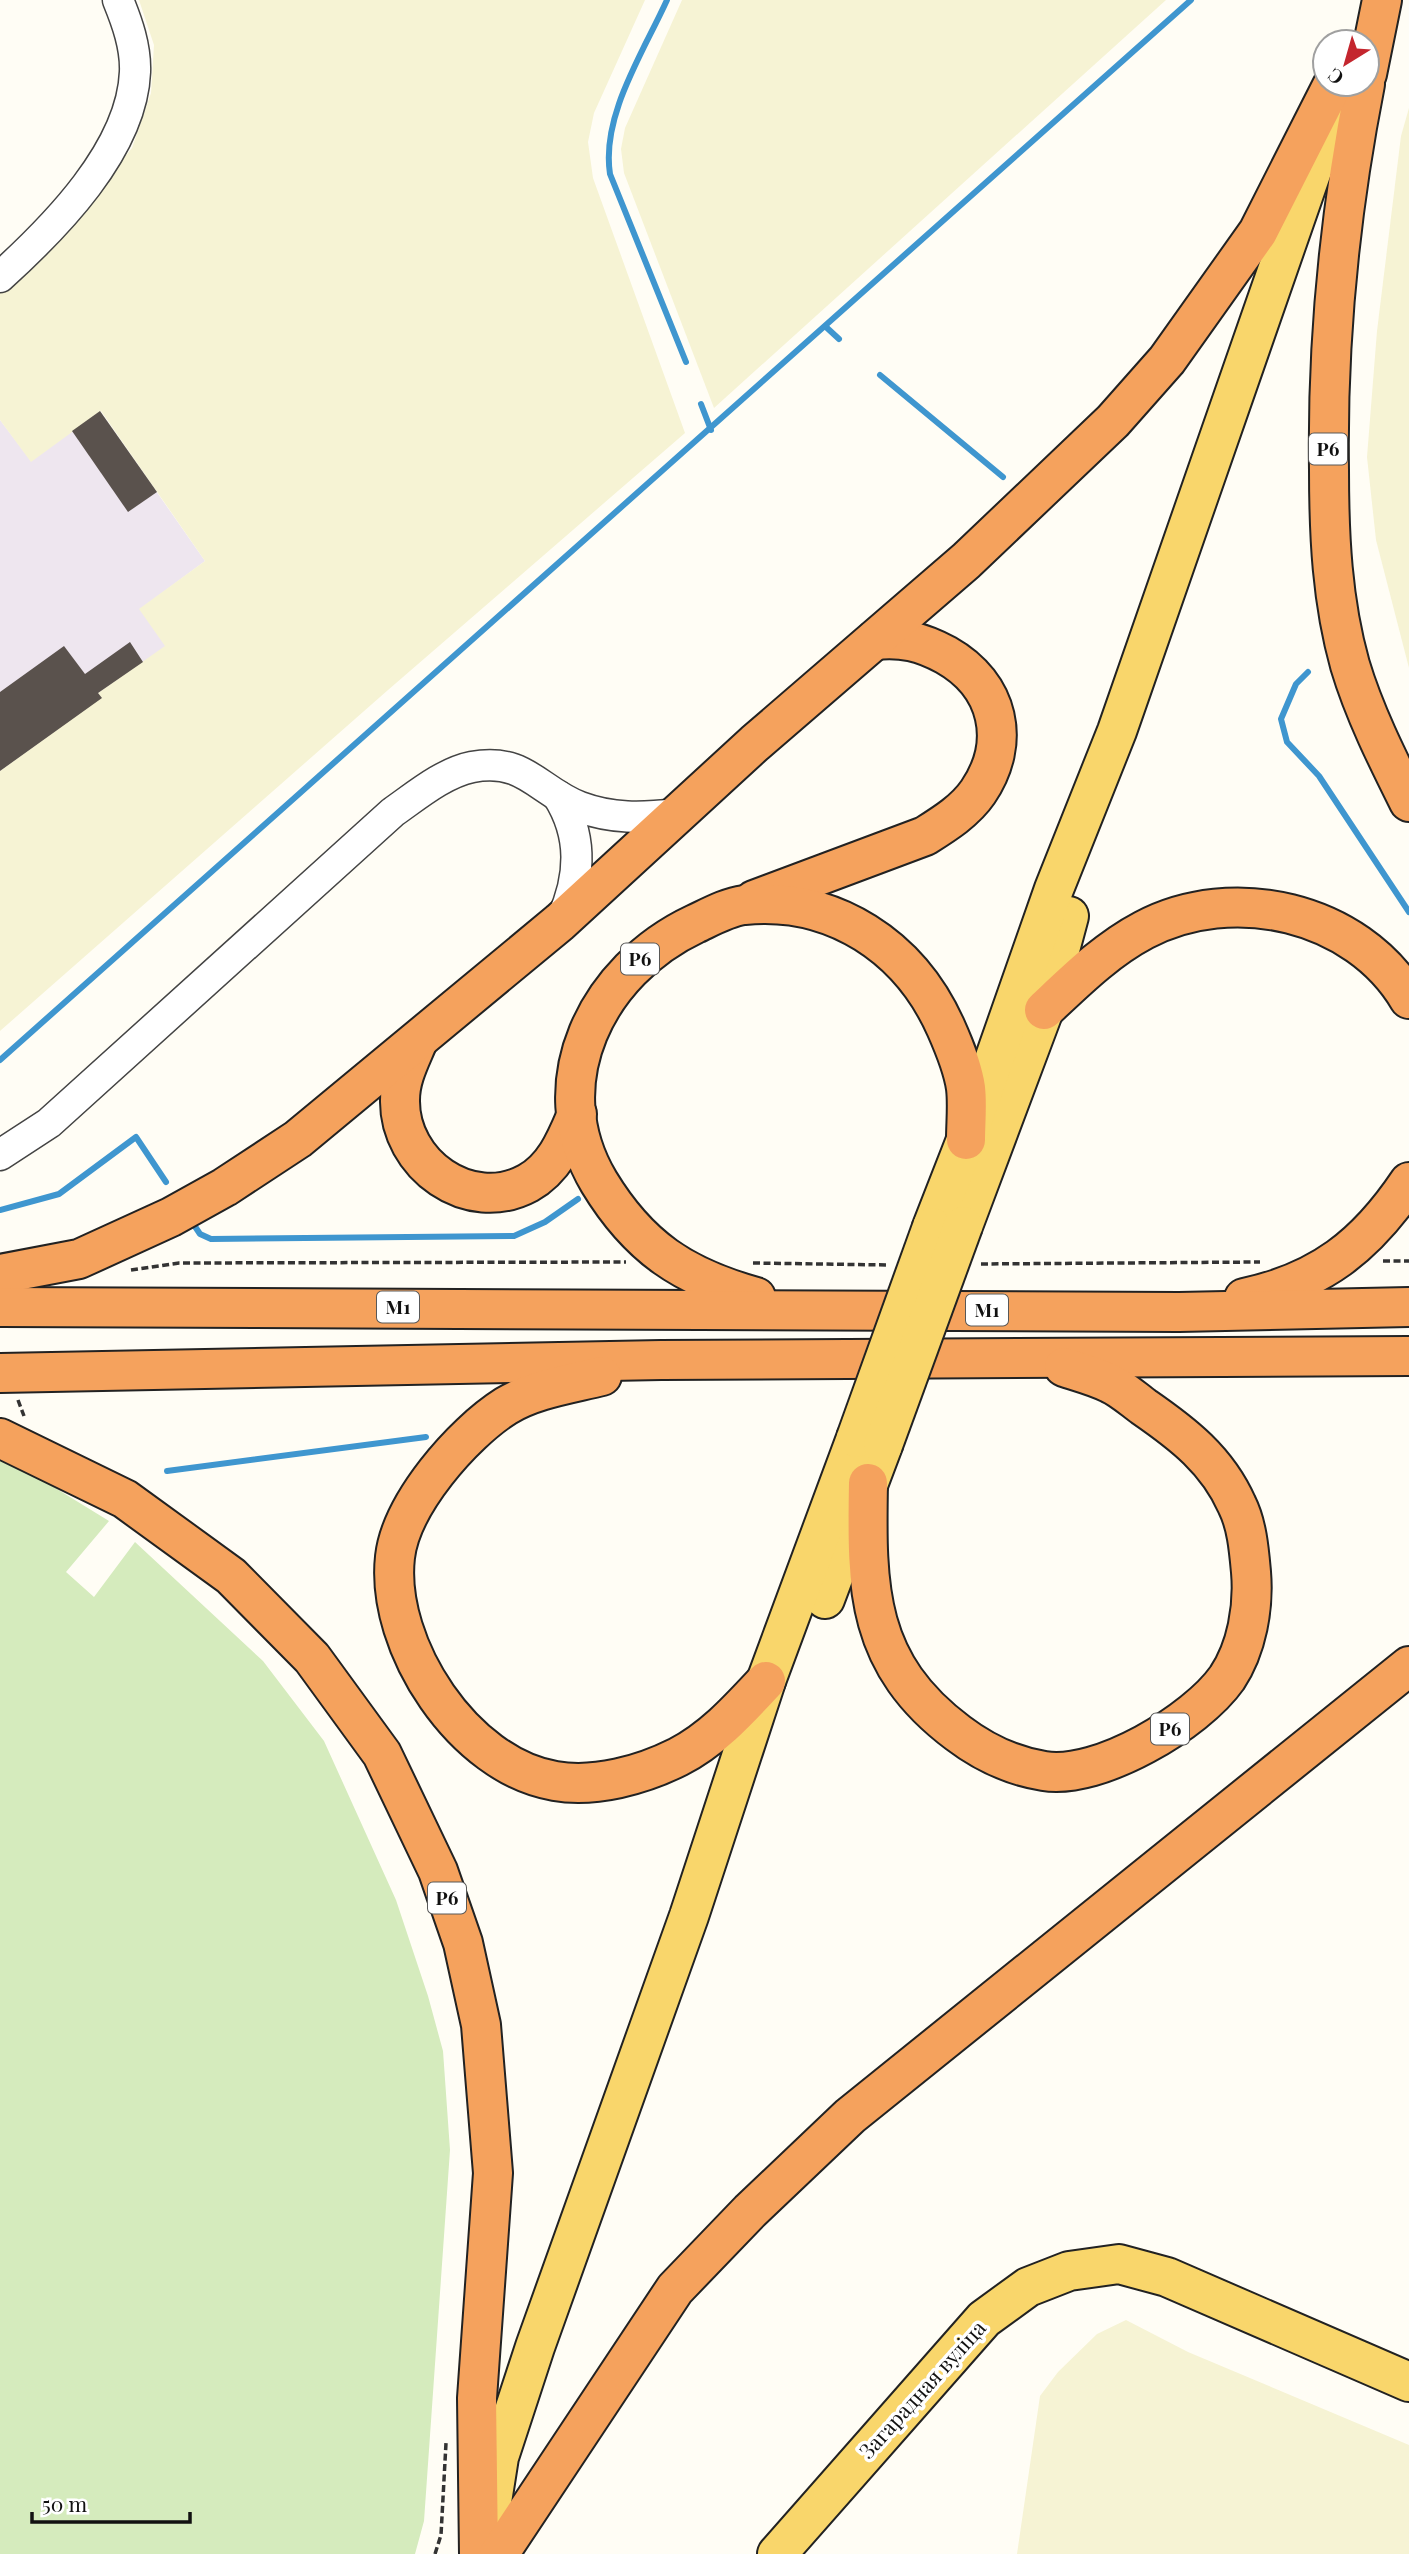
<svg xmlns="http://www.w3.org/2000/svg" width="1409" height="2554" font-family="'Playfair Display',serif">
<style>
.industrial{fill:#eee6ef}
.farmland{fill:#f6f3d4}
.green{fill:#d5ebbd}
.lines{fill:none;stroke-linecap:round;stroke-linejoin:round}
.stream{stroke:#3f96cf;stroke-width:6}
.building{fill:#5a524d}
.minor-casing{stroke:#444;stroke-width:33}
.major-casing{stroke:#222;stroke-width:42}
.highway-casing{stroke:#222;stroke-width:42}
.path{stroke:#333;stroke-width:3.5;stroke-dasharray:7 3.5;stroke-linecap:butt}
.minor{stroke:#fff;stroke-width:30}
.major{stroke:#f9d66b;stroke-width:38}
.highway{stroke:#f5a25d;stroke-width:38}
.major-bridge-casing{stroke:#222;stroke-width:42;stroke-linecap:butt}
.major-bridge{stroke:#f9d66b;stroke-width:38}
.labels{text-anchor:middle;stroke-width:7;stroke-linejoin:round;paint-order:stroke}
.shield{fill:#fff;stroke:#585858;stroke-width:2}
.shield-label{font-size:19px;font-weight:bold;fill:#111}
.street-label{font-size:21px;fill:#111;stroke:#fff}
</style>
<rect width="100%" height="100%" fill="#fffdf5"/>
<polygon class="industrial" points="100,411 205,561 140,609 166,646 102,698 0,771 0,420 31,461"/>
<g class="farmland">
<polygon points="139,0 645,0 594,113 588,142 593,178 685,433 388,690 0,1031 0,771 101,698 98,693 165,646 139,609 205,561 101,411 31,462 0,420 0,293 40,259 132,148 151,93 154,45"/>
<polygon points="682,0 1166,0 714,408 624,173 621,149 625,128"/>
<polygon points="1409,108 1409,668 1376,540 1367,457 1377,331 1401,136"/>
<polygon points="1126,2320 1188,2352 1409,2445 1409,2554 1017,2554 1040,2396 1058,2372 1097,2334"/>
</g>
<polygon class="green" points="0,1454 109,1521 66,1572 94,1597 135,1542 263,1661 324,1741 396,1900 428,1996 443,2051 450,2150 424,2521 415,2554 0,2554"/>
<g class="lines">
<g class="stream">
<path d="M667 0C643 53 601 116 610 174L686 362"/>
<polyline points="826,327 839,339"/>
<polyline points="880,375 1003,477"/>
<polyline points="701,404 711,430"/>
<polyline points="1308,672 1296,684 1281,719 1287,742 1319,776 1409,912"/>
<polyline points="0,1060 1191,0"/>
<polyline points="0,1210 59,1194 136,1137 166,1182"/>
<polyline points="194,1225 200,1234 211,1239 514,1236 545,1222 578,1199"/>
<polyline points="167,1471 426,1437"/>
</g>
</g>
<g class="building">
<polygon points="100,411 157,492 128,512 72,431"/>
<polygon points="130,642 143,662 98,693 102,698 0,771 0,692 64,646 85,674"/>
</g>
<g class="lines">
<g class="minor-casing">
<g id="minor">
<path d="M0 277C54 228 132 150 135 72 136 47 127 22 118 0"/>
<path d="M558 796C583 836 581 877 562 919"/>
<path d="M0 1155 49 1123 393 812C416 796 443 773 472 767 525 757 538 791 580 807 612 819 642 818 676 814"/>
</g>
</g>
<g class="major-casing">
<g id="major">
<polyline points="963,1226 1044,1010 1069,916"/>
<polyline points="932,1227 966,1140 1054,889 1117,731 1332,113"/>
<polyline points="825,1599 883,1445"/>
<polyline points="489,2521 499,2457 535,2347 689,1916 766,1681 856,1438"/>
<polyline points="777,2554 984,2319 1028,2287 1069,2271 1119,2264 1167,2277 1409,2382"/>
</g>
</g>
<g class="highway-casing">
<g id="highway">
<polyline points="1367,74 1382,0"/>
<path d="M1365 84C1340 211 1327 341 1329 470 1329 536 1332 601 1350 665 1364 712 1387 758 1409 802"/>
<path d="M754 900 925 836C944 824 965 811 978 792 1012 742 999 685 946 655 922 642 902 637 875 640"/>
<path d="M1044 1010C1076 980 1106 950 1144 930 1232 883 1357 911 1409 999"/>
<path d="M417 1043C409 1062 400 1079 400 1100 399 1164 469 1215 528 1183 555 1168 566 1140 577 1114"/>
<polyline points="0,1274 79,1259 171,1217 225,1187 298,1139 560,922 755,743 966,561 1113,421 1167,360 1258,232 1333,84"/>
<path d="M756 1297C684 1277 639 1248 599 1182 540 1083 597 970 695 924 710 917 728 907 744 905 834 896 910 947 946 1028 954 1046 963 1067 966 1088 968 1105 966 1123 966 1140"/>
<path d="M1244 1298C1320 1282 1366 1246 1409 1182"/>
<polyline points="0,1307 1179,1312 1409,1307"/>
<polyline points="0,1373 661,1360 1409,1356"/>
<path d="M602 1376C570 1384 534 1389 506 1406 462 1434 401 1504 395 1557 385 1646 464 1766 555 1781 595 1788 642 1775 678 1757 713 1739 739 1710 766 1681"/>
<polyline points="0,1438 125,1499 231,1576 312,1658 382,1754 438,1871 463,1943 481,2025 493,2173 477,2398 479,2554"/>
<path d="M868 1483C866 1589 866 1664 958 1733 983 1752 1013 1766 1044 1771 1099 1780 1196 1722 1227 1678 1247 1648 1254 1607 1251 1572 1249 1550 1247 1525 1237 1505 1217 1460 1183 1434 1144 1407 1133 1399 1121 1388 1109 1383 1095 1376 1079 1372 1064 1367"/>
<polyline points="499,2554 675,2289 750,2211 850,2116 1409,1666"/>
</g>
</g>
<g class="path">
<polyline points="1383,1261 1409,1261"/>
<polyline points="753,1263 889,1265"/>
<polyline points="981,1264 1260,1262"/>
<polyline points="131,1270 179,1263 626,1262"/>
<polyline points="18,1400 24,1416"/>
<polyline points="435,2554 441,2535 446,2443"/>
</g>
<use href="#minor" class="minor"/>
<use href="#major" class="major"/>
<use href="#highway" class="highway"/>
<g class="major-bridge-casing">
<g id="major-bridge">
<polyline points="856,1438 932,1227"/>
<polyline points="883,1445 963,1226"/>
</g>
</g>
<use href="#major-bridge" class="major-bridge"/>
</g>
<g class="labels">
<g class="shield">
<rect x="1309" y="433.5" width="38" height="31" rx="5"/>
<rect x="621" y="943.5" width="38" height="31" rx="5"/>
<rect x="377" y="1291.5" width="42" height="31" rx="5"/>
<rect x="966" y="1294.5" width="42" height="31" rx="5"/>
<rect x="1151" y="1713.5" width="38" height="31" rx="5"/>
<rect x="428" y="1882.5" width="38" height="31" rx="5"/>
</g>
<g class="shield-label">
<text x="1328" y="456">Р6</text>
<text x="640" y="966">Р6</text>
<text x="398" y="1314">М1</text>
<text x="987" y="1317">М1</text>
<text x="1170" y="1736">Р6</text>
<text x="447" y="1905">Р6</text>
</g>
<g class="street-label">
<text transform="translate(923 2390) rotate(-48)" y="7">Загарадная вуліца</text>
</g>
</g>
<g transform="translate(1346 63) rotate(217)"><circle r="33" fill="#ffffff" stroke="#a0a0a0" stroke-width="2"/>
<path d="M0-5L12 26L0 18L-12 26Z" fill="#c4262e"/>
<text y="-10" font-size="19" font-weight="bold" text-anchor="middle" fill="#111111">С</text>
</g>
<path d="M32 2512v10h158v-10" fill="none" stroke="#111111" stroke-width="3.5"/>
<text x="42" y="2512" font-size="21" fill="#111111" stroke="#ffffff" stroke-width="5" paint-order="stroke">50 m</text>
</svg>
